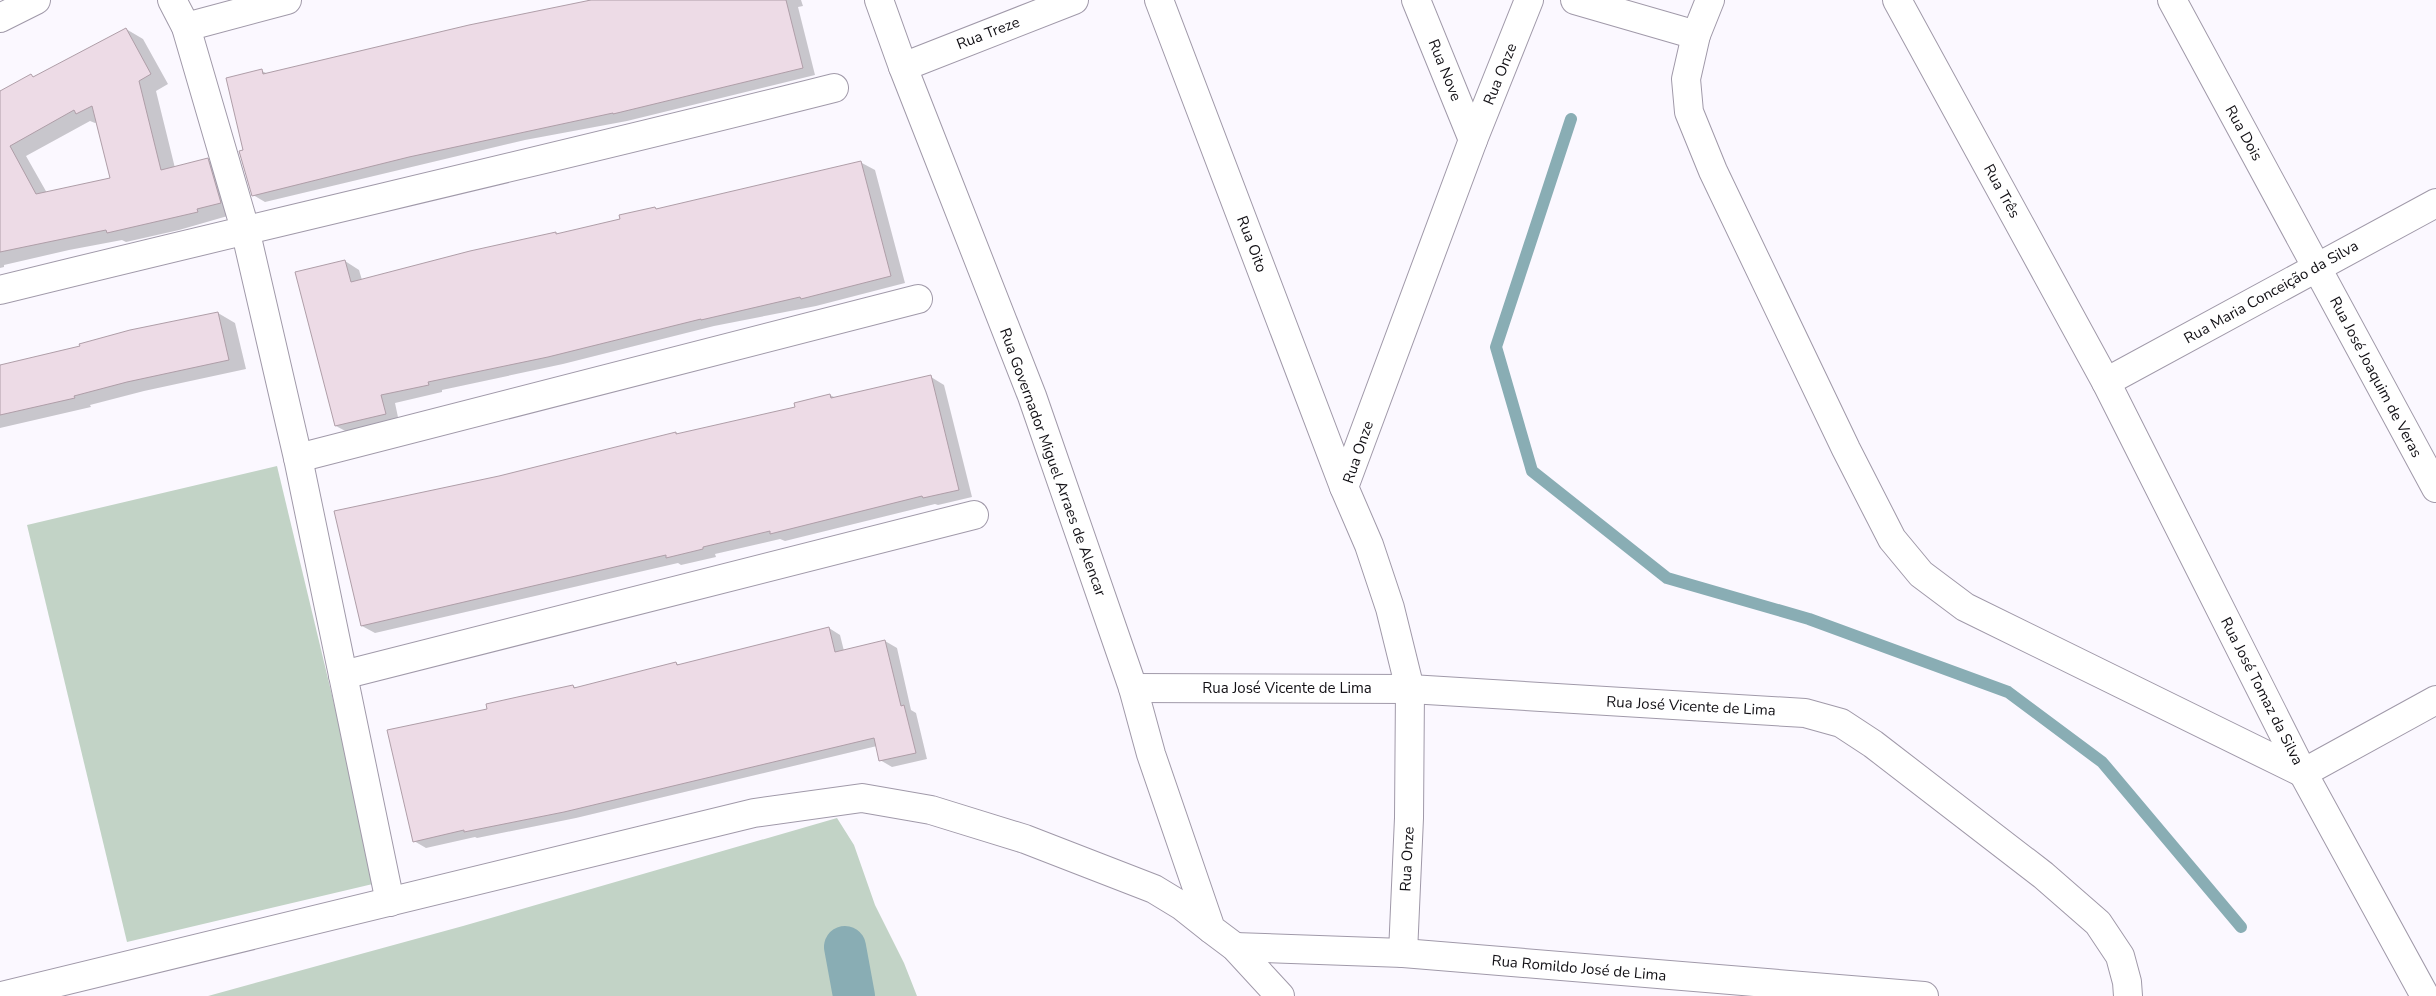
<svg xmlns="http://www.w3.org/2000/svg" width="2436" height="996" font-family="'Nunito Sans',sans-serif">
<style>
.green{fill:#c2d3c6}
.shadow{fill:#0003;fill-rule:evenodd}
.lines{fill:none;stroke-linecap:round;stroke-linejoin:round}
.stream{stroke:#89adb4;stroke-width:12}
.canal{stroke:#89adb4;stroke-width:42}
.building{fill:#eddbe6;stroke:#af9ea8;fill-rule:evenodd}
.minor-casing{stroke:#a099a9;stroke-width:30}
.tertiary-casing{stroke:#a099a9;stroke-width:30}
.minor{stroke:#fff;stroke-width:28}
.tertiary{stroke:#fff;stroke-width:28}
.labels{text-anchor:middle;stroke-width:4.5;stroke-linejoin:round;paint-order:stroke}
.street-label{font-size:15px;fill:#121015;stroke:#fff}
</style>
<rect width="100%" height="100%" fill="#fbf8ff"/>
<g class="green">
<polygon points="277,466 377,883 127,942 27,525"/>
<polygon points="837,818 854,845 875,905 904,963 917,996 208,996 463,926"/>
</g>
<g class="shadow">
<polygon points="587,0 801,0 803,6 798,7 815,75 627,121 525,140 265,202 253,195 245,151 262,71 268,74 588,2"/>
<path d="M126 29 143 39 168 84 156 91 175 168 208 160 225 170 238 213 179 230 126 242 122 240 69 250 4 265V267L0 268V93L31 76 35 78ZM90 121 95 123 97 122 111 179 47 193 26 156Z"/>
<polygon points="860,162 875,170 905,283 816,306 714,326 563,364 442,390 442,392 395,403 399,422 351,434 336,426 345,261 359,270 362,280 621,220 655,208 658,210"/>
<polygon points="218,313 235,323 246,369 144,391 90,405 91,407 0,428 0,366"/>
<polygon points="931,377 944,385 972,497 938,505 935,504 785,541 780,539 715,554 716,557 681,565 678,563 375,633 362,626 500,477 676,433 679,435 796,408 830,395 836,398"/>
<polygon points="829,628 840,635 844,651 885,641 897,648 911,710 916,713 927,759 892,767 880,760 877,746 576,818 477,838 475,837 426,848 414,841 488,710 573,686 577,688 676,663 681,666"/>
</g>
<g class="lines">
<polyline class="stream" points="1571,119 1496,347 1532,471 1667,578 1809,619 2008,692 2102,762 2241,927"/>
<polyline class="canal" points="845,947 854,996"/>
</g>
<g class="building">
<polygon points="591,0 786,0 803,68 613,114 613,113 409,157 252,196 239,151 243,150 226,78 262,69 263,74 469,25"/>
<path d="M126 28 151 74 139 81 161 170 208 158 221 203 197 209 198 212 107 233 106 230 0 252V91L31 74 33 77ZM92 106 110 178 36 194 10 146 74 110 76 114Z"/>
<polygon points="861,161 891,276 801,299 800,297 701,320 701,319 548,357 428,382 429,385 381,395 386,414 335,426 295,272 345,260 351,282 470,251 556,232 556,234 620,219 619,215 655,207 656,209"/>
<polygon points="218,312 229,360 127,382 74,396 75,398 0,415 0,365 80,346 79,344 130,330"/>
<polygon points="931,375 959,490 923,498 922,496 770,534 770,531 703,547 703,549 666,558 666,555 361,626 334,511 499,476 676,432 676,434 795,407 794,403 830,394 831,398"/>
<polygon points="829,627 835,652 885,640 901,706 904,705 916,753 879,761 874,738 564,812 464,832 464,830 413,842 387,730 487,709 486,704 522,696 573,685 574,688 676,662 677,665"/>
</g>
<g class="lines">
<g class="minor-casing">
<g id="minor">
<polyline points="172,0 186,27 245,229 298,458 390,902"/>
<polyline points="1159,0 1344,487"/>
<polyline points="1416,0 1473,140"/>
<polyline points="1575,0 1696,35"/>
<polyline points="1710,0 1696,35 1686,79 1689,112 1713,171 1846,449 1892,539 1921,574 1965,607 2303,773 2436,700"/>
<polyline points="1897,0 2106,382 2303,773 2425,996"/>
<polyline points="2172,0 2436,488"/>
<polyline points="0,18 36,0"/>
<polyline points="186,27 287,0"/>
<polyline points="903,67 1074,0"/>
<path d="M0 290C278 221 557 158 834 88"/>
<polyline points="2106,382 2436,203"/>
<polyline points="298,458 918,299"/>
<polyline points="343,675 974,515"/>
<polyline points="1133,688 1410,689 1805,713 1841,723 1873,744 2043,875 2098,923 2120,956 2127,982 2128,996"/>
<polyline points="1235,947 1403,953 1924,996"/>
<polyline points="1403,953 1409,818 1410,689 1390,608 1369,545 1344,487 1473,140 1529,0"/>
<polyline points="2,996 754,813 862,798 931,810 1025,839 1154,889 1182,906 1211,929"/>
</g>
</g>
<g class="tertiary-casing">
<polyline id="tertiary" points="879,0 903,67 1032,396 1133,688 1151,754 1211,929 1235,947 1280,996"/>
</g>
<use href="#minor" class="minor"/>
<use href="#tertiary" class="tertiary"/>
</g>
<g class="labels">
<g class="street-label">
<text transform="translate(988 33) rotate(-21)" y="5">Rua Treze</text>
<text transform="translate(1445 70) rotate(68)" y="5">Rua Nove</text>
<text transform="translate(1500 74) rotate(-68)" y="5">Rua Onze</text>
<text transform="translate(2244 133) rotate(61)" y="5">Rua Dois</text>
<text transform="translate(2002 191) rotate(61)" y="5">Rua Três</text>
<text transform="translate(1252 244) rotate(69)" y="5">Rua Oito</text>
<text transform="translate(2271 292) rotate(-29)" y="5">Rua Maria Conceição da Silva</text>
<text transform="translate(2376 377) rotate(62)" y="5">Rua José Joaquim de Veras</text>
<text transform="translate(1358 452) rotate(-71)" y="5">Rua Onze</text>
<text transform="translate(1053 462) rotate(70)" y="5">Rua Governador Miguel Arraes de Alencar</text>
<text x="1287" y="693">Rua José Vicente de Lima</text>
<text transform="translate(2262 691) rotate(63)" y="5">Rua José Tomaz da Silva</text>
<text transform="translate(1691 706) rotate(3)" y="5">Rua José Vicente de Lima</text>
<text transform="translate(1407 859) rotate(-87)" y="5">Rua Onze</text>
<text transform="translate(1579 968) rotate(5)" y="5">Rua Romildo José de Lima</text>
</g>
</g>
</svg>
